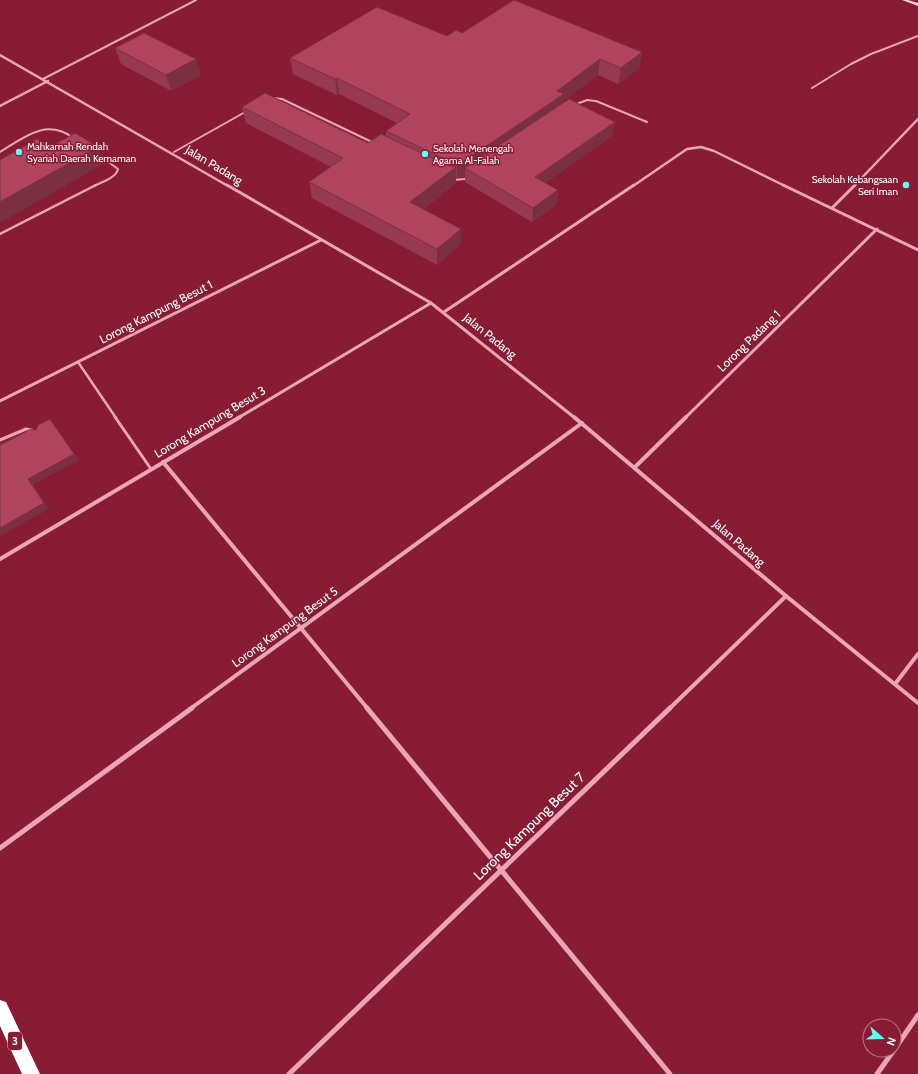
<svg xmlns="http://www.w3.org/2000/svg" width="918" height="1074" font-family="Cabin,sans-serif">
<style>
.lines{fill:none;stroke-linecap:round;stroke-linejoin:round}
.lane-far2{stroke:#eba5b6;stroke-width:2}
.lane-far1{stroke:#eba5b6;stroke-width:2.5}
.lane{stroke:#eba5b6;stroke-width:3}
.street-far3{stroke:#eba5b6;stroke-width:2.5}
.street-far2{stroke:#eba5b6;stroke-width:3}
.street-far1{stroke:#eba5b6;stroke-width:4}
.street{stroke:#eba5b6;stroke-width:5}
.secondary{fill:#f8d1da;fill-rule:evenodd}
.highway{fill:#fff;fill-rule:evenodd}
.wall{fill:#973a51}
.shaded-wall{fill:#7b3042}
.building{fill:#b0445e;stroke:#7b3042}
.poi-dot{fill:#63fcf0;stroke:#871c34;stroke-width:1.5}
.labels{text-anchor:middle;stroke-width:3;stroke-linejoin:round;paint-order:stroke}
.far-poi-label{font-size:10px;fill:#fff;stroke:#871c34;text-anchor:start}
.shield{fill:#871c34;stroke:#dbbbc2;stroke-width:1}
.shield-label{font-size:11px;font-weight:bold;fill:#fff}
.street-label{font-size:12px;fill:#fff;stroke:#871c34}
.near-street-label{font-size:14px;fill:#fff;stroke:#871c34}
</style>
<rect width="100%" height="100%" fill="#871c34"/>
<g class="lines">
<g class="lane-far2">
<polyline points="43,79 196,0"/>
<polyline points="812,88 851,64 871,54 918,36"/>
<polyline points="273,98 282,99 374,143"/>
<polyline points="574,105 587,100 596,101 647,122"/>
<path d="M0 152C23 138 46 118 72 137"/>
<polyline points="174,152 247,111"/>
<polyline points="453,180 465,179 469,177"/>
<path d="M94 186C102 182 116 178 118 169L100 156"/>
</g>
<g class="lane-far1">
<polyline points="0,234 96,185"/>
<polyline points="78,362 116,418"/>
</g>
<g class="lane">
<polyline points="115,417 151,469"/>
<polyline points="0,440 26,429 32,430"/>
</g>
<g class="street-far3">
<polyline points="0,55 228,186"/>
<polyline points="0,106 48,81"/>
<polyline points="633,186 687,149 701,147 714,151 785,186"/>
<polyline points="854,186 918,119"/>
</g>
<g class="street-far2">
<polyline points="227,185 431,303 575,418"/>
<polyline points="783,185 918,250"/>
<polyline points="832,208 855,185"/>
<polyline points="444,312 634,185"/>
<polyline points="0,401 321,240"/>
<polyline points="238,418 431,303"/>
<polyline points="685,418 877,229"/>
</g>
<g class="street-far1">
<polyline points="574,417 786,596 918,703"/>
<polyline points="163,462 368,709"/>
<polyline points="635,467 686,417"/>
<polyline points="0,559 240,417"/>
<polyline points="895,684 918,654"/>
<polyline points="190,709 582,423"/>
<polyline points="669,709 786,596"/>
</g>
<g class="street">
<polyline points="367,708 670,1074"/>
<polyline points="0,848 192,708"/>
<polyline points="894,1050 918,1015"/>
<polyline points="289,1074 670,708"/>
<polyline points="877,1074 894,1050"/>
</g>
<polygon class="secondary" points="902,0 908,0 918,3 918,6"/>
<polygon class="highway" points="0,1000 6,1002 40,1074 22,1074 0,1026"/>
</g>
<g class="wall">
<polygon points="462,33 642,52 639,68 618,84 598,75 563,101 563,103 615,122 612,136 545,183 558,190 557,204 532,222 465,182 465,176 464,177 456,178 456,183 423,209 461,244 437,265 312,198 309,182 331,167 246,123 242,107 368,143 386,137 386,131 397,123 339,94 337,95 293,74 290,58 447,36"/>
<polygon points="115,48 201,75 171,91 121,64"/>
</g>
<g class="shaded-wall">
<polygon points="642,52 639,68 618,84 621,68"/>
<polygon points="196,59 201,75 171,91 166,75"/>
<polygon points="600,59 598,75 563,101 562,110 465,168 465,176 457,178 457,162 557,91"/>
<polygon points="337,78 339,94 337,95 335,79"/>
<polygon points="615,122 612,136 534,191 535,177"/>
<polygon points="98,147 105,163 0,223 0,202"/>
<polygon points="456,167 456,183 411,218 410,202"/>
<polygon points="558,190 557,204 532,222 533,208"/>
<polygon points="461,229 461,244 437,265 437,249"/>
<polygon points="50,419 79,460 33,485 49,509 0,536 0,528 28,479"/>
</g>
<g class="building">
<polygon points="514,0 642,52 621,68 600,59 557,91 564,94 464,161 457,162 449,161 386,131 410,114 337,78 335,79 290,58 377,7 447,36 456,30 462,33"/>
<polygon points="144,33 196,59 166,75 115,48"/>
<polygon points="265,93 368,143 381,134 447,165 456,167 410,202 461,229 437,249 309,182 343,158 242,107"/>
<polygon points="569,99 615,122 535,177 558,190 533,208 465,168"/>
<polygon points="75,133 98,147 0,202 0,160 37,139 50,147"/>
<polygon points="50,419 74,454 28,479 44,503 0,528 0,445 31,429 36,430 38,425"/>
</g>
<g class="poi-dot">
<circle cx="19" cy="152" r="4"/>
<circle cx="425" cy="154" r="4"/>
<circle cx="906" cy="185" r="4"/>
</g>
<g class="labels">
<g class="far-poi-label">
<text x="27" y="150">Mahkamah Rendah<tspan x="27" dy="12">Syariah Daerah Kemaman</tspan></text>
<text x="433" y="152">Sekolah Menengah<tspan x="433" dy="12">Agama Al-Falah</tspan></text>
<text x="898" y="183" text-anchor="end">Sekolah Kebangsaan<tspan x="898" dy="12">Seri Iman</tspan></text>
</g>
<rect class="shield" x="8" y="1032" width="14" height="18" rx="3"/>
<g class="shield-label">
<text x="15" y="1045">3</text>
</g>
<g class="street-label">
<text transform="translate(214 165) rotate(31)" y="4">Jalan Padang</text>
<text transform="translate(156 312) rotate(-27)" y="4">Lorong Kampung Besut 1</text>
<text transform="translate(490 336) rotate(39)" y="4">Jalan Padang</text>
<text transform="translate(749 341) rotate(-44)" y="4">Lorong Padang 1</text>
<text transform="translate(210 422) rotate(-31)" y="4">Lorong Kampung Besut 3</text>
<text transform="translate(739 543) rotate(41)" y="4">Jalan Padang</text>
<text transform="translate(285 627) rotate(-36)" y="4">Lorong Kampung Besut 5</text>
</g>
<g class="near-street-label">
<text transform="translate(529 826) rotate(-44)" y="5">Lorong Kampung Besut 7</text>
</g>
</g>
<g transform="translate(882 1038) rotate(110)"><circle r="19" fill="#871c34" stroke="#b77785"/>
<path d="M0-3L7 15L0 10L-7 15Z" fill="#63fcf0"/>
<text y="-6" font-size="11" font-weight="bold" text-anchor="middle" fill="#ffffff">N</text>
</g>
</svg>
